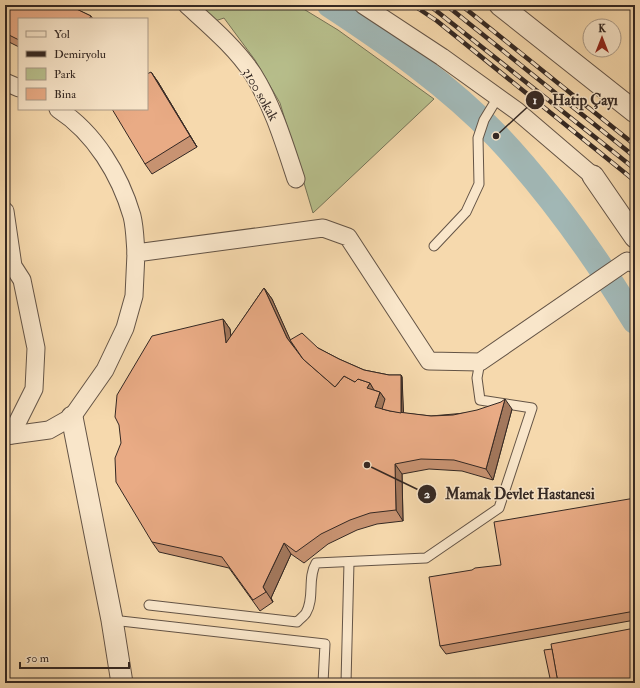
<svg xmlns="http://www.w3.org/2000/svg" width="640" height="688" font-family="'IM FELL Double Pica',serif">
<style>
.green{fill:#b8c08d;stroke:#767458}
.lines{fill:none;stroke-linecap:round;stroke-linejoin:round}
.river{stroke:#a1b7b5;stroke-width:26}
.service-casing{stroke:#645446;stroke-width:11}
.minor-casing{stroke:#645446;stroke-width:19}
.tertiary-casing{stroke:#645446;stroke-width:23}
.service{stroke:#f9e6ca;stroke-width:9}
.minor{stroke:#f9e6ca;stroke-width:17}
.tertiary{stroke:#f9e6ca;stroke-width:21}
.rail-casing{stroke:#342823;stroke-width:4.5}
.rail{stroke:#f9e6ca;stroke-width:3;stroke-dasharray:9;stroke-linecap:butt}
.wall{fill:#c89372;stroke:#342823}
.shaded-wall{fill:#a3785d;stroke:#342823}
.building{fill:#e9ab85;stroke:#342823}
.labels{text-anchor:middle;stroke-width:3;stroke-linejoin:round;paint-order:stroke}
.street-label{font-size:14px;fill:#342823;stroke:#f9e6ca}
.leader{fill:none;stroke:#342823;stroke-width:1.5}
.callout-dot{fill:#342823;stroke:#f9e6ca;stroke-width:1.5}
.mark-label{font-size:12px;text-anchor:middle;font-weight:bold;fill:#fff}
.callout-label{font-size:15px;text-anchor:middle;font-weight:bold;fill:#342823;stroke:#f9e6ca;stroke-width:3;stroke-linejoin:round;paint-order:stroke}
</style>
<rect width="100%" height="100%" fill="#f6d9ad"/>
<filter id="stains"><feTurbulence type="fractalNoise" baseFrequency=".005" numOctaves="4"/><feColorMatrix values="0 0 0 0 .2 0 0 0 0 .09 0 0 0 0 .02 0 0 0 .5 -.17"/></filter>
<radialGradient id="worn" r=".72"><stop offset=".6" stop-color="#630" stop-opacity="0"/><stop offset="1" stop-color="#630" stop-opacity=".3"/></radialGradient>
<polygon class="green" points="197,5 297,5 338,30 434,99 313,213 280,103 255,60 224,18 215,21"/>
<g class="lines">
<path class="river" d="M330 5C388 43 449 86 497 136 550 192 595 256 635 321"/>
<g class="service-casing">
<g id="service">
<polyline points="434,246 466,212 479,184 478,138 484,120 498,97"/>
<path d="M149 605 297 622C300 619 304 616 306 613 315 598 307 578 316 563L426 558 499 508 532 408 480 400 477 378 480 362"/>
<polyline points="112,620 325,644 323,683"/>
<polyline points="346,683 349,562"/>
</g>
</g>
<g class="minor-casing">
<g id="minor">
<path d="M187 5C210 26 236 48 253 74 273 106 284 143 296 179"/>
<polyline points="363,5 442,57 517,111 593,176"/>
<polyline points="5,82 19,88"/>
<path d="M58 109C95 133 120 175 132 216 135 228 135 241 136 253"/>
<polyline points="5,211 13,266 22,280 36,348 34,389 11,435"/>
<polyline points="5,436 49,430 72,417 105,370 125,328 134,296 136,253 323,228 348,237 429,361 480,362 627,261 635,264"/>
</g>
</g>
<g class="tertiary-casing">
<g id="tertiary">
<polyline points="500,5 635,112"/>
<polyline points="593,176 635,237"/>
<polyline points="72,417 112,620 122,683"/>
</g>
</g>
<use href="#service" class="service"/>
<use href="#minor" class="minor"/>
<use href="#tertiary" class="tertiary"/>
<g class="rail-casing">
<g id="rail">
<polyline points="413,5 437,21 635,181"/>
<polyline points="429,5 635,169"/>
<polyline points="446,5 635,157"/>
<polyline points="461,5 635,145"/>
</g>
</g>
<use href="#rail" class="rail"/>
</g>
<g class="wall">
<polygon points="12,5 68,5 91,16 93,19 19,19 19,47 7,41 5,38 5,33 9,35 5,33 5,19"/>
<polygon points="151,72 158,82 197,147 152,174 145,164"/>
<polygon points="264,288 272,299 290,340 318,348 339,359 364,370 389,375 401,375 402,377 403,413 431,416 512,409 493,480 462,471 429,469 402,474 403,521 377,524 357,530 328,544 304,563 291,554 271,598 273,602 260,611 229,568 159,552 152,542 223,319 230,329 231,336"/>
<polygon points="635,498 635,620 446,654 440,646 501,565"/>
</g>
<g class="shaded-wall">
<polygon points="151,72 158,82 197,147 190,136"/>
<polygon points="264,288 272,299 294,348 287,338"/>
<polygon points="223,319 230,329 233,354 226,343"/>
<polygon points="401,375 402,377 404,423 402,420"/>
<polygon points="370,383 377,394 367,388"/>
<polygon points="380,392 387,402 383,415 375,407"/>
<polygon points="505,399 512,409 493,480 486,469"/>
<polygon points="395,464 402,474 403,521 396,510"/>
<polygon points="284,543 291,554 271,598 273,602 263,587"/>
</g>
<g class="building">
<polygon points="12,5 68,5 91,16 89,19 19,19 19,40 5,33 5,19"/>
<polygon points="151,72 190,136 145,164 112,109 147,109 147,74"/>
<polygon points="264,288 287,338 303,359 335,387 344,376 355,382 358,379 370,383 367,388 380,392 375,407 390,411 431,416 453,415 477,410 501,402 505,399 486,469 454,460 421,459 395,464 396,510 370,513 350,520 321,534 296,552 284,543 263,587 266,592 253,600 222,557 152,542 116,482 115,458 121,443 119,425 115,417 117,395 152,336 223,319 226,343"/>
<polygon points="302,333 318,348 339,359 364,370 389,375 401,375 401,413 390,411 382,409 385,399 380,392 374,390 370,383 358,379 355,382 344,376 335,387 303,359 290,340"/>
<polygon points="635,498 635,611 440,646 429,577 472,570 475,568 501,565 494,522"/>
<polygon points="635,628 635,683 558,683 551,644"/>
<polygon points="552,649 558,683 551,683 544,650"/>
<polygon points="199,681 222,683 199,683"/>
</g>
<g class="labels">
<g class="street-label">
<text transform="translate(261 94) rotate(61)" y="5">3100 sokak</text>
</g>
</g>
<path class="leader" d="M496 136L535 100M367 465L427 494"/>
<g class="callout-dot">
<circle cx="496" cy="136" r="4"/>
<circle cx="367" cy="465" r="4"/>
<circle cx="535" cy="100" r="10"/>
<circle cx="427" cy="494" r="10"/>
</g>
<g class="mark-label">
<text x="535" y="104">1</text>
<text x="427" y="498">2</text>
</g>
<g class="callout-label">
<text x="585" y="105">Hatip Çayı</text>
<text x="520" y="499">Mamak Devlet Hastanesi</text>
</g>
<rect width="640" height="688" fill="none" stroke="#f6d9ad" stroke-width="20"/>
<rect x="6" y="6" width="628" height="676" fill="none" stroke="#342823" stroke-width="2"/>
<rect x="10" y="10" width="620" height="668" fill="none" stroke="#342823"/>
<rect x="18" y="18" width="130" height="92" fill="#f9e6ca" stroke="#aa9a87"/>
<rect x="26" y="31" width="20" height="6" fill="#f9e6ca" stroke="#aa9a87"/>
<text x="54" y="38" font-size="12" fill="#342823">Yol</text>
<rect x="26" y="51" width="20" height="6" fill="#342823" stroke="#aa9a87"/>
<text x="54" y="58" font-size="12" fill="#342823">Demiryolu</text>
<rect x="26" y="68" width="20" height="12" fill="#b8c08d" stroke="#aa9a87"/>
<text x="54" y="78" font-size="12" fill="#342823">Park</text>
<rect x="26" y="88" width="20" height="12" fill="#e9ab85" stroke="#aa9a87"/>
<text x="54" y="98" font-size="12" fill="#342823">Bina</text>
<g transform="translate(602 38)"><circle r="19" fill="#f9e6ca" stroke="#aa9a87"/>
<path d="M0-3L7 15L0 10L-7 15Z" fill="#8f2418"/>
<text y="-6" font-size="11" font-weight="bold" text-anchor="middle" fill="#342823">K</text>
</g>
<path d="M20 662v6h109v-6" fill="none" stroke="#342823" stroke-width="2"/>
<text x="26" y="662" font-size="12" fill="#342823" stroke="#f9e6ca" stroke-width="3" paint-order="stroke">50 m</text>
<rect width="100%" height="100%" filter="url(#stains)"/>
<rect width="100%" height="100%" fill="url(#worn)"/>
</svg>
